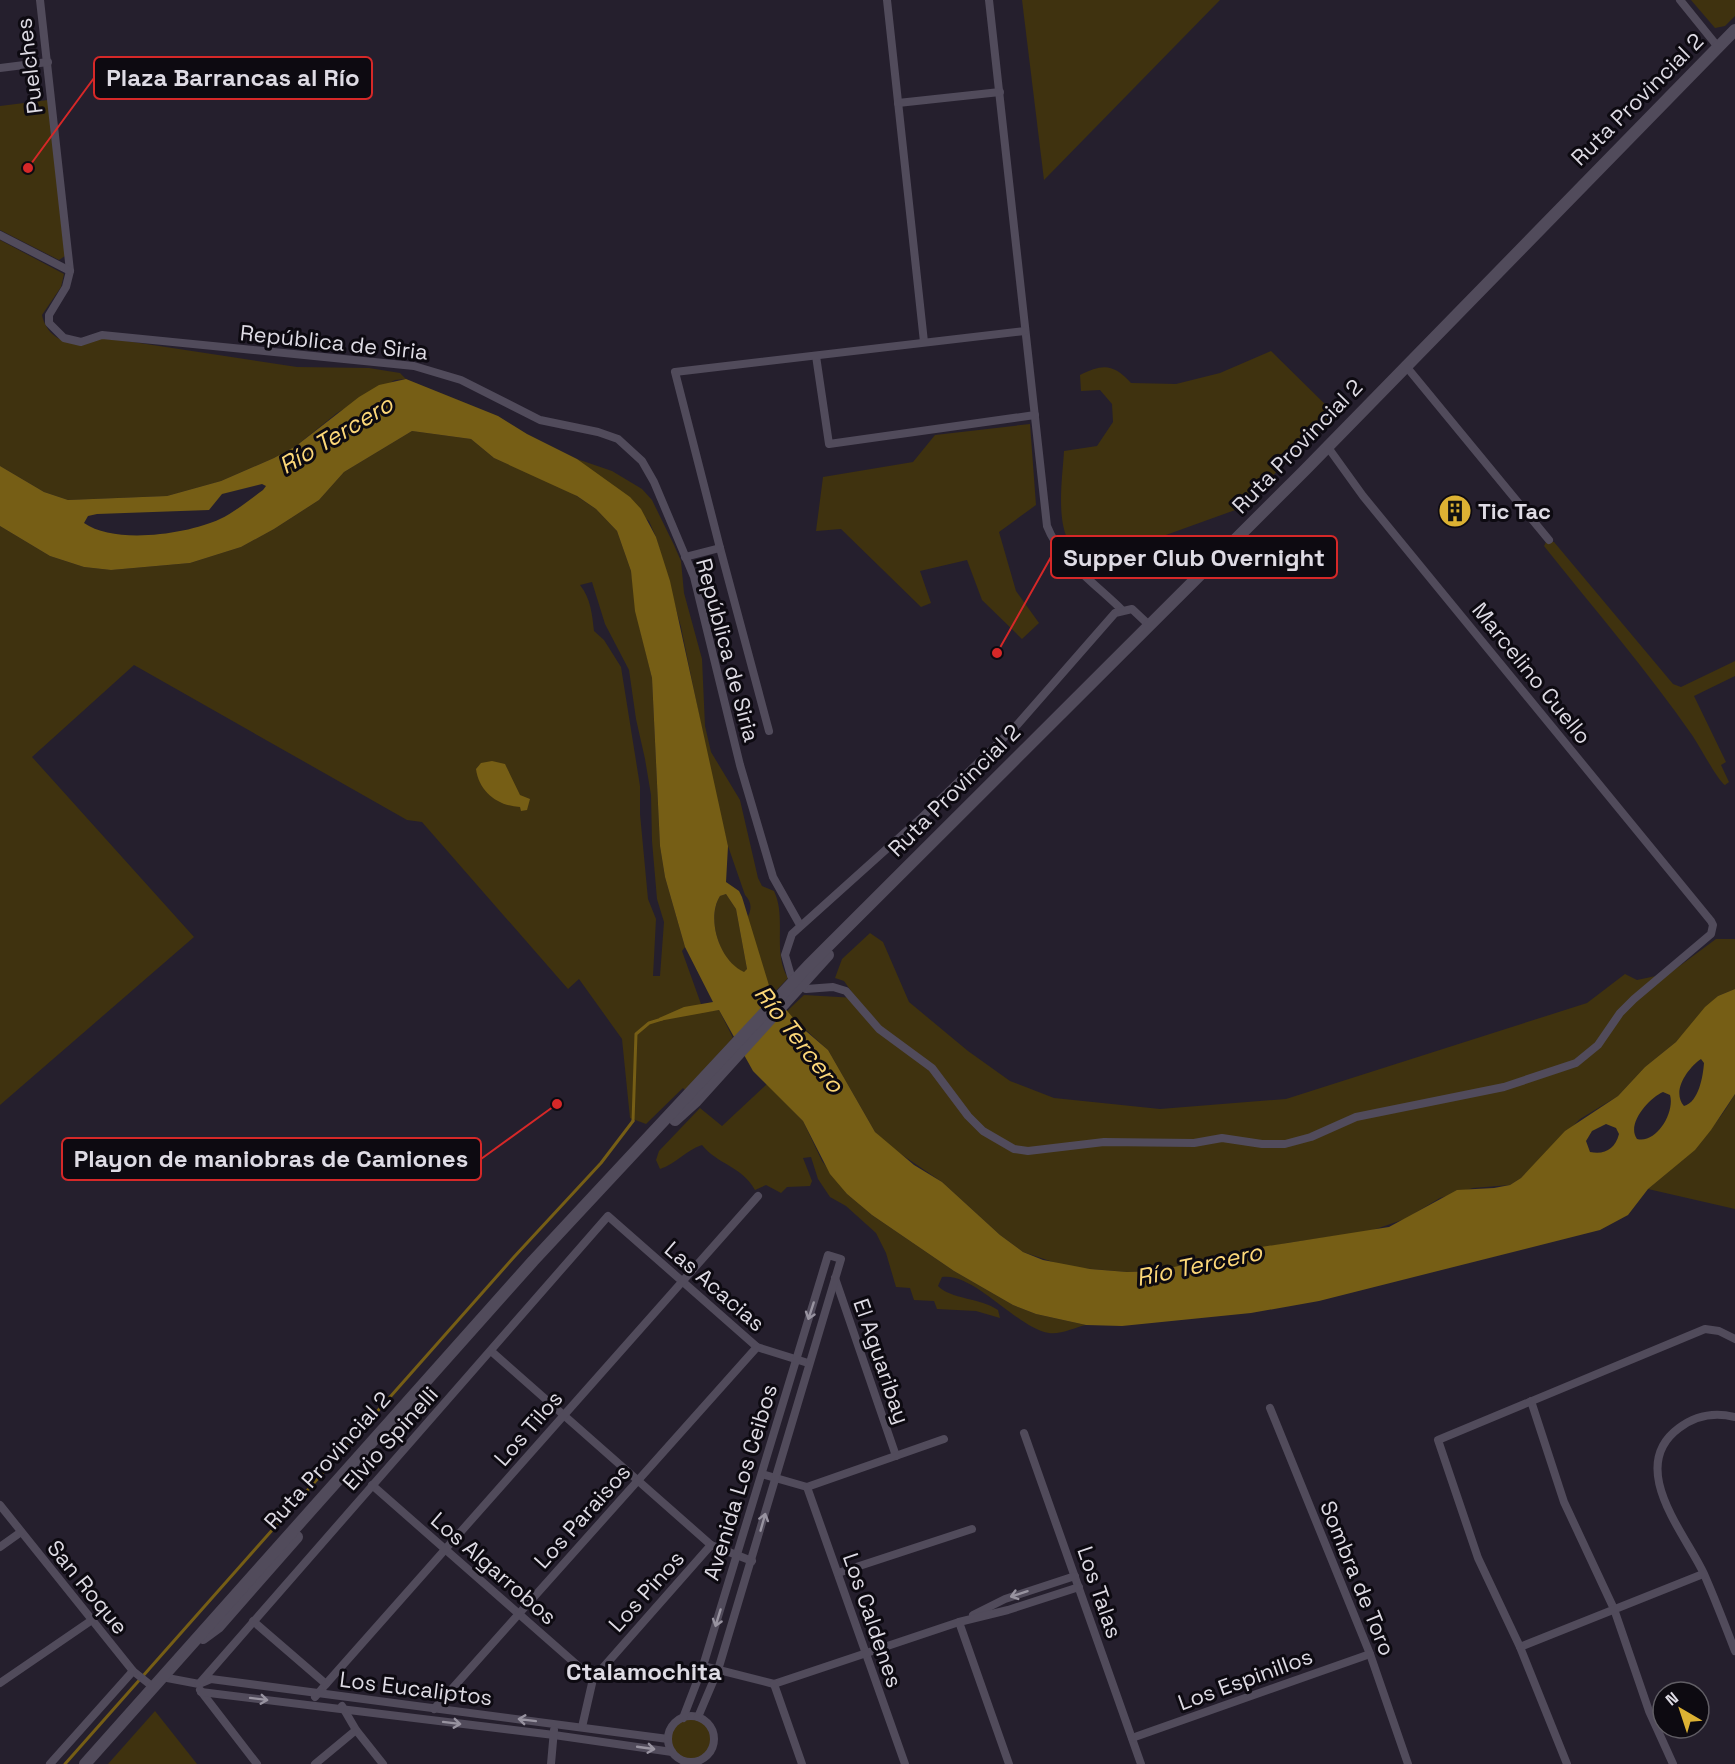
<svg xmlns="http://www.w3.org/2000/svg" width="1735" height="1764" font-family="'Space Grotesk',sans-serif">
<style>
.green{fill:#3f320f;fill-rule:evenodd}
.water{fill:#765e15;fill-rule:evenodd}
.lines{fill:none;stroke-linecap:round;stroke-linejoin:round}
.stream{stroke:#765e15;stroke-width:3}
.street{stroke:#514b5b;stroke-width:8}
.secondary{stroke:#514b5b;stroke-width:12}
.oneway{stroke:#9893a0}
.labels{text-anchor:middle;stroke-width:6;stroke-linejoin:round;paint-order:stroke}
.street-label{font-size:22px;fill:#dedbe4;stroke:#0d0a11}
.poi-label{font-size:22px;font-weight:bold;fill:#dedbe4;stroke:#0d0a11;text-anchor:start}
.water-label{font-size:24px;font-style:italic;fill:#fcd778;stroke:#0d0a11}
.neighbourhood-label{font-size:24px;font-weight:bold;fill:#dedbe4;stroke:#0d0a11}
.leader{fill:none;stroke:#d62828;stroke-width:2}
.callout-dot{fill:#d62828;stroke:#0d0a11;stroke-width:2}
.callout{fill:#0d0a11;stroke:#d62828;stroke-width:2}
.callout-label{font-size:24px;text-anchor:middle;font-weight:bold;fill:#dedbe4}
</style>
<rect width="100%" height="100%" fill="#251f2d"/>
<g class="green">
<polygon points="1022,0 1220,0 1044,180"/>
<polygon points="1691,0 1735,0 1735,16 1725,26 1715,28"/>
<polygon points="48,100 65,256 59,260 0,230 0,106"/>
<path d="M0 240 64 274 61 287 42 315C48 343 77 349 100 337L297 367 369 368 400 373 406 379 395 380 337 413 296 446 274 458 221 481 167 496 68 500 44 492 0 466Z"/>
<path d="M1271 351 1336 415 1238 509 1116 553 1099 564C1049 555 1062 488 1064 451L1097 446 1113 422 1112 404 1100 390 1081 391 1080 375C1103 363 1114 364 1131 383L1176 384 1220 373Z"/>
<polygon points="1030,424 1036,505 999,532 1016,591 1039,623 1022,639 982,600 967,560 920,571 931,603 921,607 841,529 816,531 823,477 913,462 935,435"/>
<path d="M412 431 471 439 494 458 566 489 596 509 617 531 631 571 639 625 652 678 660 846 665 877 685 947 682 951 701 1004 696 1013 719 1010 733 1038 685 1090 683 1088 646 1124 630 1118 622 1039 579 979 568 989 422 822 407 820 134 665 32 757 194 937 0 1105V526L50 556 84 567 111 570 190 563 241 547 274 529 319 500 344 472ZM592 582 605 624 629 670 636 719 645 759 651 795 652 841 657 899 664 922 660 976H653L656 919 648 899 640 814V786L621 667 604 640 594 631C592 614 591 599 580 585Z"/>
<path d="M577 459 612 471 642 489 652 500 674 545 681 561 684 593 702 659 705 726 711 752 740 800 758 878 762 886 774 891C787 918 772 952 788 978L772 995 765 979 747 918C752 910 752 902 745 895L728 846 716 798 681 627 656 537 649 521Z"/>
<path d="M1546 542H1554L1673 684 1681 687 1735 661V676L1694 696 1726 762 1721 765 1729 782 1725 785C1718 781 1699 745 1692 735 1647 670 1594 609 1544 546Z"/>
<path d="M726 894 736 909 747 969 744 973C719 961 706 918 720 896Z"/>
<polygon points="870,933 883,942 909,1002 968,1051 1010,1081 1054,1098 1160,1109 1286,1099 1587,1003 1625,974 1637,980 1670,973 1716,939 1735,939 1735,989 1718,996 1676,1042 1645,1067 1618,1096 1580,1119 1521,1178 1510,1185 1473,1188 1440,1198 1405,1219 1370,1231 1287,1243 1157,1271 1127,1272 1068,1267 1023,1252 1000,1235 942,1182 889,1146 875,1132 828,1050 786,1012 804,995 856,998 844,981 835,978 842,959"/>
<path d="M767 1084 803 1121 822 1161 847 1194 872 1215 954 1271 1013 1305 1036 1314 1086 1325C1076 1327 1060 1335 1049 1333 1017 1328 974 1272 942 1277L938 1286C950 1299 981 1298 998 1310L1000 1318 976 1311 937 1309 934 1301 914 1300 910 1288 896 1287 886 1253 876 1233 846 1206 830 1197 818 1179 811 1157 803 1158 812 1181 810 1186 787 1187 781 1193 766 1185 755 1190C742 1166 718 1165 702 1145 686 1150 676 1164 660 1169L656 1160 659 1151 700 1108 722 1126Z"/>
<path d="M1735 1094V1209L1648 1189C1683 1160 1712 1134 1735 1094Z"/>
<polygon points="155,1711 197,1764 108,1764"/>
<circle cx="691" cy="1739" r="23"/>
</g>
<g class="water">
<path d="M406 379 498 416 527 434 577 459 630 497 641 509 656 537 670 581 728 846 726 882 739 891 742 897 771 992 800 1026 828 1050 875 1132 914 1165 942 1182 1000 1235 1023 1252 1043 1260 1090 1269 1127 1272 1157 1271 1255 1248 1389 1227 1457 1190 1494 1188 1510 1185 1521 1178 1565 1131 1618 1096 1645 1067 1676 1042 1705 1007 1718 996 1735 989V1094L1711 1130 1695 1150 1648 1189 1628 1215 1600 1230 1319 1301 1251 1313 1122 1326 1086 1325 1036 1314 1013 1305 954 1271 872 1215 847 1194 830 1174 803 1121 753 1071 719 1010 659 1021V1018L684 1007 713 1002 685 947 665 877 660 846 652 678 635 611 631 571 617 531 596 509 577 496 494 458 471 439 412 431 344 472 319 500 274 529 241 547 190 563 111 570 84 567 50 556 0 526V466L44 492 68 500 167 496 221 481 274 458 296 446 359 397 379 385ZM262 484 266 486 263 490C249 500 235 512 220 519 188 534 115 545 84 523L88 516 97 514 209 510 222 494ZM726 894 736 909 747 969 744 972C719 961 706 918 720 896ZM1701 1059 1704 1063C1703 1076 1699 1102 1684 1106 1671 1091 1688 1068 1701 1059ZM1663 1092 1670 1095C1675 1112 1657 1144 1637 1139 1626 1124 1649 1098 1663 1092ZM1606 1124 1616 1128 1619 1134C1615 1149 1605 1155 1590 1152L1586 1141 1592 1131Z"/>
<path d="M492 761 505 764 520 795 530 799 527 810 521 811 520 807C498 806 479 792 476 769L481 763Z"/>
</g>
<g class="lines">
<g class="stream">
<polyline points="633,1121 636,1034 649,1023 662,1019"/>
<polyline points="65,1764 514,1257 601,1163 633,1121"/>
</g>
<g class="street">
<polyline points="40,0 70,271 66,287 49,315 49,323 64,338 81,342 102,335 414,366 461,380 540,420 598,432 618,439 642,461 654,482 694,577 740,765 773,877 800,925"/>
<polyline points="887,0 924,342"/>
<path d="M989 0 1047 526C1060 560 1097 585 1122 610"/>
<polyline points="1680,0 1718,47"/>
<polyline points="0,68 48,62"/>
<polyline points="898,103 1000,92"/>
<polyline points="0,235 70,271"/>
<polyline points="816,356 829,444 1035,415"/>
<polyline points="1405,365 1549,540"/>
<polyline points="720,548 769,731"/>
<polyline points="685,557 720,548 675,372 1025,331"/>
<polyline points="791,976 785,955 792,934 920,819 1017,725 1115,613 1132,609 1149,625"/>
<polyline points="806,989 833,987 846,991 879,1029 932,1068 968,1116 983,1131 1014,1149 1028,1151 1104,1142 1194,1143 1222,1138 1262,1144 1285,1144 1311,1137 1356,1117 1504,1087 1576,1063 1598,1045 1620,1013 1634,999 1711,934 1713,925 1711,921 1363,496 1327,446"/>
<polyline points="835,1278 896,1456"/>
<polyline points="491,1351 711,1545 752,1561"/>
<polyline points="1531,1401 1564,1502 1614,1609 1649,1711 1673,1764"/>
<polyline points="1270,1408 1370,1654 1408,1764"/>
<path d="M1735 1417C1715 1412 1696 1415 1679 1428 1626 1467 1685 1533 1704 1574 1715 1599 1725 1625 1735 1651"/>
<polyline points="1024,1433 1141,1764"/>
<polyline points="762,1474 807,1487 944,1439"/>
<polyline points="372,1485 593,1679"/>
<polyline points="807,1487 905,1764"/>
<polyline points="0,1505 133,1671 153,1687"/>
<polyline points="0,1547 21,1532"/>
<polyline points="838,1573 972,1529"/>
<polyline points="973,1615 1005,1599 1075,1576"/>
<polyline points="253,1621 326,1684 315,1697"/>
<polyline points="959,1622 1009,1764"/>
<polyline points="1520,1647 1703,1574"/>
<polyline points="703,1666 774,1684 959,1622 1008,1610 1079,1587"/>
<polyline points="162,1677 199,1684 211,1679 668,1739"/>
<polyline points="0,1683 92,1620"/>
<polyline points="199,1684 608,1216 757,1347 808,1363"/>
<polyline points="326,1684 758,1196"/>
<polyline points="774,1684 802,1764"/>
<polyline points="200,1690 257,1764"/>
<polyline points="201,1692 554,1735 672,1752"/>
<polyline points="342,1706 356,1730 383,1764"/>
<polyline points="434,1709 757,1347"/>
<circle cx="691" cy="1739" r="23"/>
<polyline points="683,1718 703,1666 828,1255 841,1259 718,1670 698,1717"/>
<polyline points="582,1727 593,1679 711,1545"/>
<polyline points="1132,1738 1370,1654"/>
<polyline points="50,1764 133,1671"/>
<polyline points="315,1764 356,1730"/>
<polyline points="551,1764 554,1730"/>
<polyline points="1567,1764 1520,1647 1478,1558 1438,1440 1705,1329 1719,1331 1735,1339"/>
</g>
<g class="secondary">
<polyline points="675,1120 696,1101 828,955"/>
<polyline points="203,1638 218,1627 297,1537"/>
<polyline points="85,1764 533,1261 808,966 1306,469 1735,30"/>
</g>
</g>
<defs><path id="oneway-shaft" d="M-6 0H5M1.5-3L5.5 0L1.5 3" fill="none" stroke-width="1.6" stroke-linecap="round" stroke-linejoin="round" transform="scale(1.5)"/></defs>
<g class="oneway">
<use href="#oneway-shaft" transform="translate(811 1311) rotate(108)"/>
<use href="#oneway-shaft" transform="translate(763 1522) rotate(-74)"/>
<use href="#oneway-shaft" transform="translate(1019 1594) rotate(162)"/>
<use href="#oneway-shaft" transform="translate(718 1618) rotate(107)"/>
<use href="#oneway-shaft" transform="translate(259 1699) rotate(7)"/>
<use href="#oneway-shaft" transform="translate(527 1720) rotate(-173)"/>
<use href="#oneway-shaft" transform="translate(452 1723) rotate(7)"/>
<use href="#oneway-shaft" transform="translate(646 1748) rotate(8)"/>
</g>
<defs>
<g id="building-disc" transform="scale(1.725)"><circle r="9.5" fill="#ddb233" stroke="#0d0a11"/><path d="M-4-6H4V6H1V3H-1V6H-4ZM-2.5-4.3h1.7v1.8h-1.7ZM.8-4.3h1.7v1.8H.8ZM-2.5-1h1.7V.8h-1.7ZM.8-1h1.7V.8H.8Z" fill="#111"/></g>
</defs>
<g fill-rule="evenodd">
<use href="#building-disc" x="1455" y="511"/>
</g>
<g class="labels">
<g class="street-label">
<text transform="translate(29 66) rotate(-97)" y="8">Puelches</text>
<text transform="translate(1637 99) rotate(-45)" y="8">Ruta Provincial 2</text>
<text transform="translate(334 342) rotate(6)" y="8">República de Siria</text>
<text transform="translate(1297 446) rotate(-46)" y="8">Ruta Provincial 2</text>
<text transform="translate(728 650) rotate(75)" y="8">República de Siria</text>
<text transform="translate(1532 673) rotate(51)" y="8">Marcelino Cuello</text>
<text transform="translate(954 790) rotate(-45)" y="8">Ruta Provincial 2</text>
<text transform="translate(715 1286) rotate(41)" y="8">Las Acacias</text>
<text transform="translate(882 1361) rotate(71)" y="8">El Aguaribay</text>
<text transform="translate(528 1428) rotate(-49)" y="8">Los Tilos</text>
<text transform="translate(390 1438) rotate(-48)" y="8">Elvio Spinelli</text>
<text transform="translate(327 1460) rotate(-48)" y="8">Ruta Provincial 2</text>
<text transform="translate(740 1482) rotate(-73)" y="8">Avenida Los Ceibos</text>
<text transform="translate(582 1516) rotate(-48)" y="8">Los Paraisos</text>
<text transform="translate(494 1568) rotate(41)" y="8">Los Algarrobos</text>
<text transform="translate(1358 1578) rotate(68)" y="8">Sombra de Toro</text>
<text transform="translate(88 1587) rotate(51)" y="8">San Roque</text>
<text transform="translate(646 1591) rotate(-48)" y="8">Los Pinos</text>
<text transform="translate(1100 1592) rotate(71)" y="8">Los Talas</text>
<text transform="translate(873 1620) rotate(71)" y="8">Los Caldenes</text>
<text transform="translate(1245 1679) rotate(-20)" y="8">Los Espinillos</text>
<text transform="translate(416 1688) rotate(7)" y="8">Los Eucaliptos</text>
</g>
<g class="poi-label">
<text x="1478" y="519">Tic Tac</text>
</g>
<g class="water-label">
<text transform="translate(336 435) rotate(-31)" y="8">Río Tercero</text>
<text transform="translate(799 1039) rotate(52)" y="8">Río Tercero</text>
<text transform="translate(1199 1265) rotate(-12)" y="8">Río Tercero</text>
</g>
<g class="neighbourhood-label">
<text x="644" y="1680">Ctalamochita</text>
</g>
</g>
<path class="leader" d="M28 168L94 78M997 653L1051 557M557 1104L481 1159"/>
<g class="callout-dot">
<circle cx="28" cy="168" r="6"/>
<circle cx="997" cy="653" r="6"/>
<circle cx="557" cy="1104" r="6"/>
</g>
<g class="callout">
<rect x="94" y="57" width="278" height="42" rx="6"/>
<rect x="1051" y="536" width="286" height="42" rx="6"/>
<rect x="62" y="1138" width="419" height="42" rx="6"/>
</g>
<g class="callout-label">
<text x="233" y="86">Plaza Barrancas al Río</text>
<text x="1194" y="566">Supper Club Overnight</text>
<text x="271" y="1167">Playon de maniobras de Camiones</text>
</g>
<g transform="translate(1681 1710) rotate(321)"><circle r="28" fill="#0d0a11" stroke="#615e65" stroke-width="1.5"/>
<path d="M0-4.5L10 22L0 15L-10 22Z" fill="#ddb233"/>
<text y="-9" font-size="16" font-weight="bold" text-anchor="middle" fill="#dedbe4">N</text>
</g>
</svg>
